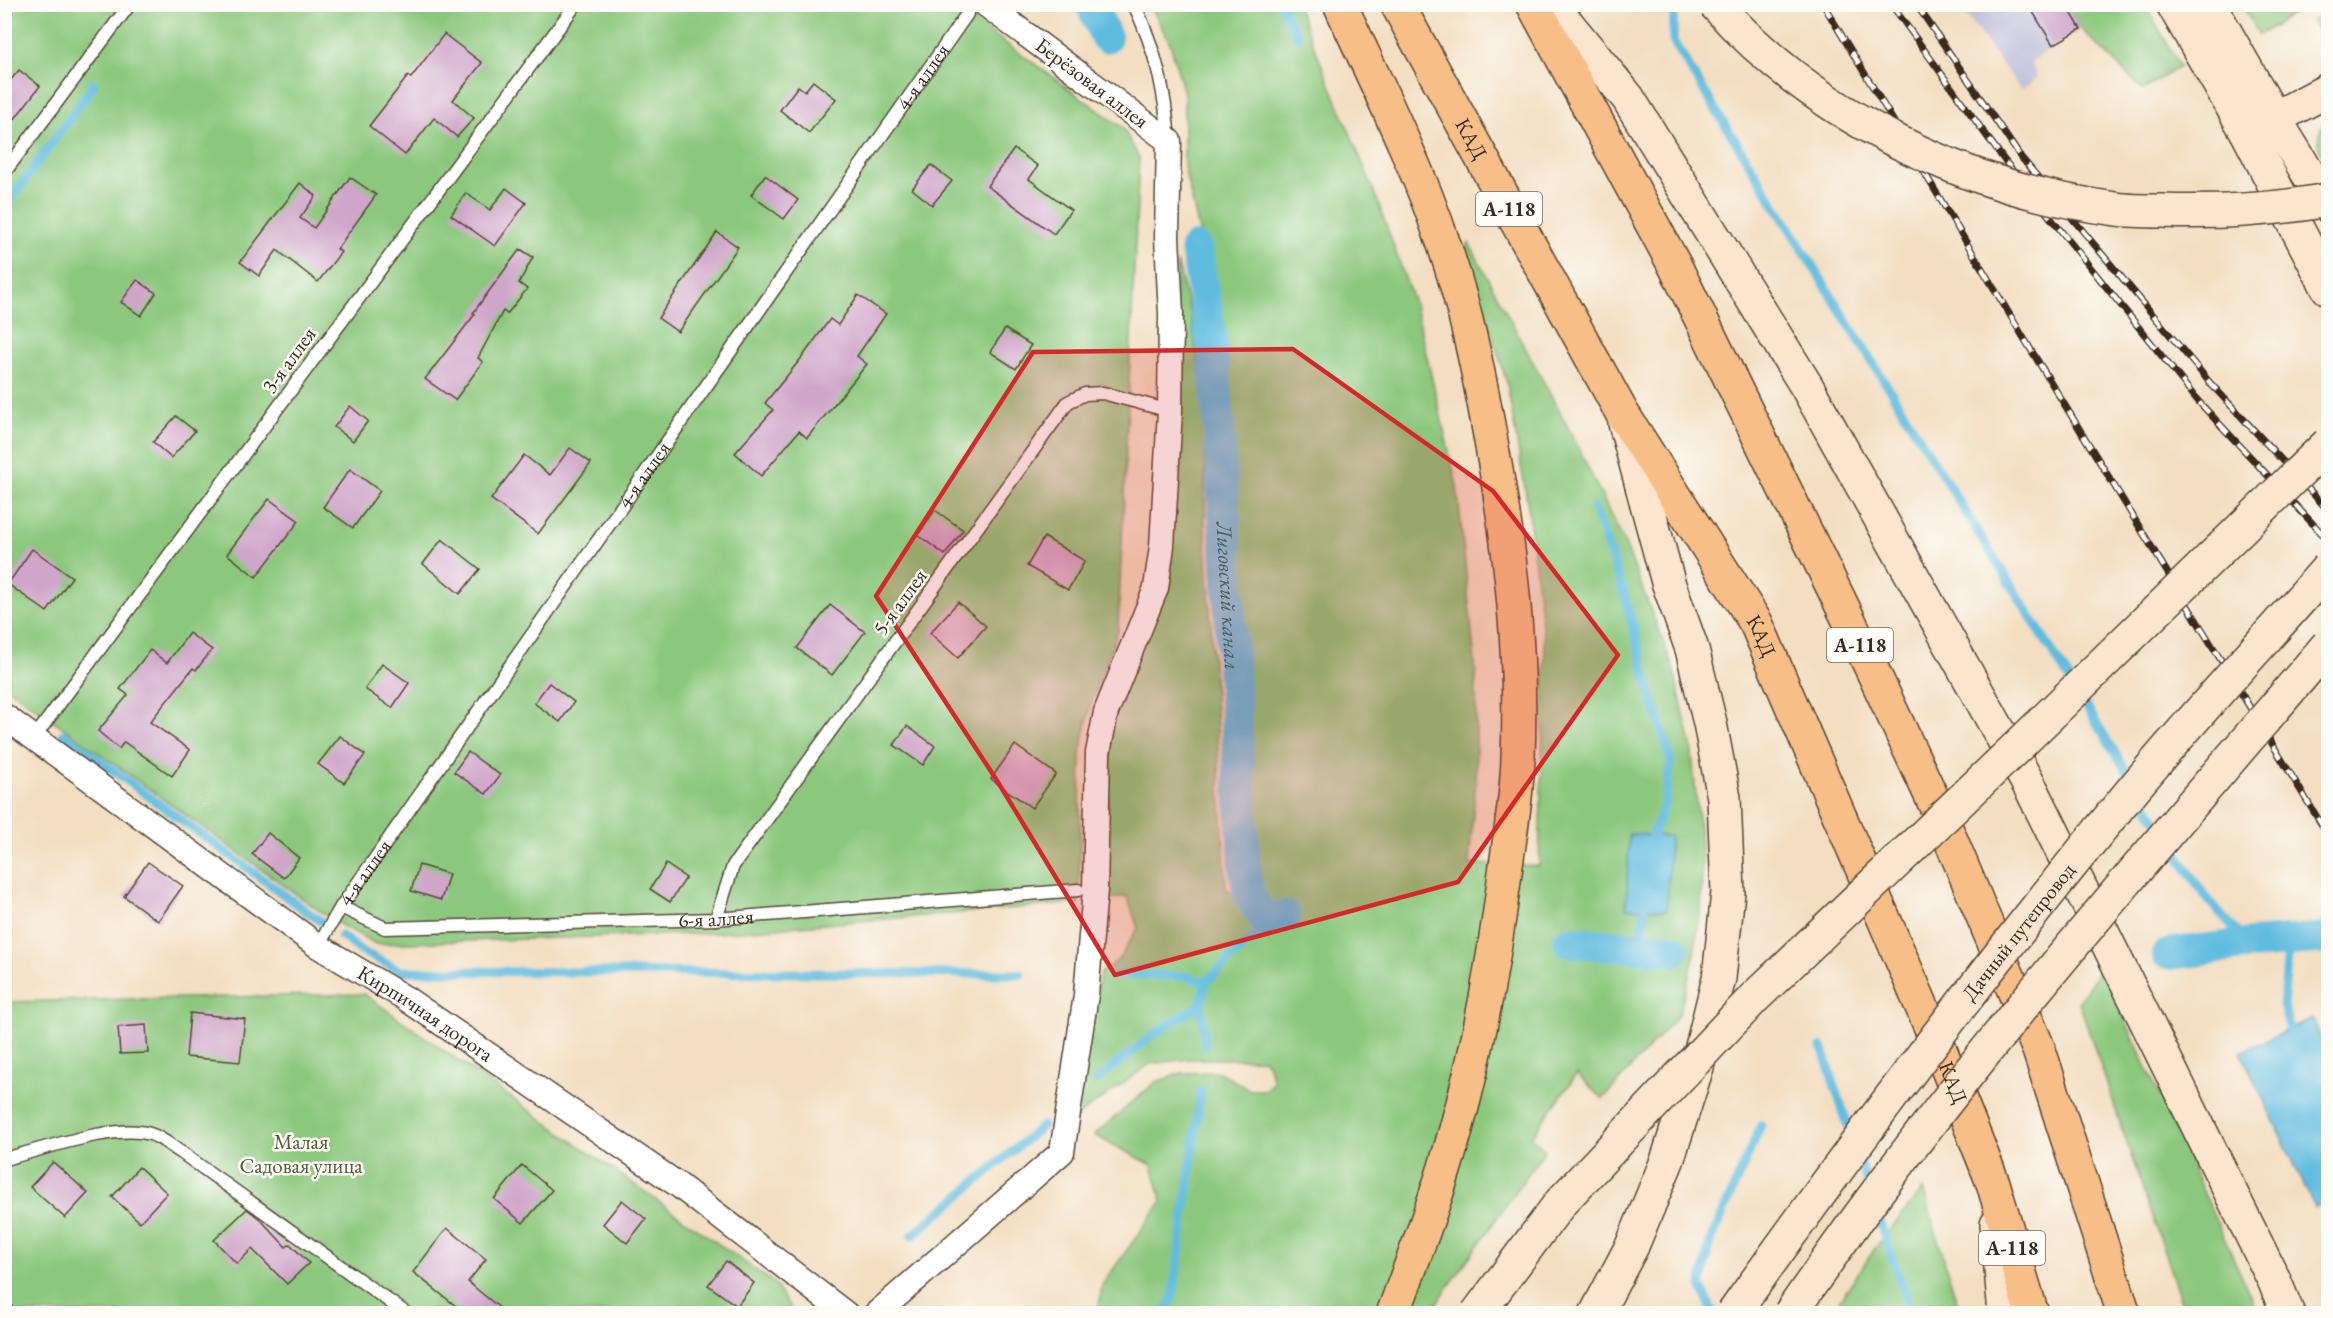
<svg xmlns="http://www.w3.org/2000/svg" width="2333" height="1318" font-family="'EB Garamond',serif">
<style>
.industrial{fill:#c2c2dc}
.green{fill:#8bc77d;stroke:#63784e;stroke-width:1.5}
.water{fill:#61bcdf;stroke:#4e737e;stroke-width:1.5}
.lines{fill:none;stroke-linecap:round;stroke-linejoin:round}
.stream{stroke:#61bcdf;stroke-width:9}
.canal{stroke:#61bcdf;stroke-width:32}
.building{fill:#cfa5c9}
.service-casing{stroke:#574536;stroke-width:15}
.minor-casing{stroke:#574536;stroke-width:27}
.secondary-casing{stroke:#574536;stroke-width:36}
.motorway-casing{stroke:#574536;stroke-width:36}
.service{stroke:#fff;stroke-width:12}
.minor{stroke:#fff;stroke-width:24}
.secondary{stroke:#fce5cf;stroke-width:33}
.motorway{stroke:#f7be87;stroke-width:33}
.rail-casing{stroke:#3b2a1e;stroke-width:7}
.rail{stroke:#fdfcf7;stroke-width:4.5;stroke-dasharray:14;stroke-linecap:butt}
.secondary-bridge-casing{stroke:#574536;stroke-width:36;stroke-linecap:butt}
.secondary-bridge{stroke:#fce5cf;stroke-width:33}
.marked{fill:#d62828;fill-opacity:0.2;stroke:#d62828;stroke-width:4.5;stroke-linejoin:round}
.labels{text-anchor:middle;stroke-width:5;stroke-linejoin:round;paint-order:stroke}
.shield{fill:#fdfcf7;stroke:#75695f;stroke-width:1.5}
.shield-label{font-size:20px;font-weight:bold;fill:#3b2a1e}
.street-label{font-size:21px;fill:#3b2a1e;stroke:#fdfcf7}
.park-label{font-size:21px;fill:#53593a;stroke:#fdfcf7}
.water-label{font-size:22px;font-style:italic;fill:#485d62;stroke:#fdfcf7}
</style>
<rect width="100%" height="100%" fill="#fdfcf7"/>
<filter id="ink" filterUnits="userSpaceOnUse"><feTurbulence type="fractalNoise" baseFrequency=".0167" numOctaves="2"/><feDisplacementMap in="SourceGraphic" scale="12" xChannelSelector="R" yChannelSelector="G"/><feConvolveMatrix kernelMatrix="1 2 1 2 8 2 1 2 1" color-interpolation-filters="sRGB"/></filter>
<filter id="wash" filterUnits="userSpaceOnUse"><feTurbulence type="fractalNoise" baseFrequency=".008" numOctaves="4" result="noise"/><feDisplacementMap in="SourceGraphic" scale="24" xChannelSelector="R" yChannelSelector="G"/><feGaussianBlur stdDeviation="1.35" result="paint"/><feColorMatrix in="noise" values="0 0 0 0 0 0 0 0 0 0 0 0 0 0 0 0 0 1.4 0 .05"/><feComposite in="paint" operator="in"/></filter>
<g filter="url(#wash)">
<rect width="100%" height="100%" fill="#f3dec1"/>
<polygon class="industrial" points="1959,5 2066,5 2081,29 2030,62 2038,77 2021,90"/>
<g class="green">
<polygon points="4,5 953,5 1123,128 1139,158 1118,630 1091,704 1081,750 1079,903 716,933 376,944 334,921 5,686"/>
<polygon points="1150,5 1297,5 1374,191 1415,306 1457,486 1476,673 1476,777 1469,864 1539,866 1545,651 1528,506 1507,383 1465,248 1469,243 1570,431 1625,544 1673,667 1691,745 1702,857 1701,907 1693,962 1679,1014 1603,1099 1577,1074 1531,1137 1545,1150 1430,1313 1098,1313 1102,1285 1162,1201 1152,1165 1094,1135 1156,1082 1182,1073 1219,1072 1250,1090 1265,1090 1273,1082 1269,1066 1263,1059 1188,1059 1150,1064 1075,1118 1075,1084 1101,973 1119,959 1138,928 1127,896 1102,901 1113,705 1163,596 1177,262 1191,315 1205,411 1205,523 1226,889 1253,901 1223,331 1184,167 1184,93 1170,43"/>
<polygon points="2066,5 2145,5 2180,66 2143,90 2081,29"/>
<polygon points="2242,5 2307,5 2259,35"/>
<polygon points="2328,11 2328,49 2312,21"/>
<polygon points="2328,121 2328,162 2318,147 2321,128"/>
<polygon points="2101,967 2241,1275 2258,1313 2185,1313 2079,1002"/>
<polygon points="364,994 774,1283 794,1313 5,1313 4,1002"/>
<polygon points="1923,1189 1960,1313 1831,1313 1876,1247"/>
</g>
<g class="water">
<polygon points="1629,834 1670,836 1667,910 1626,908"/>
<polygon points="2312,1018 2328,1054 2328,1201 2315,1208 2241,1052"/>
</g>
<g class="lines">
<g class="stream">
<polyline points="1280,4 1298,37"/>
<polyline points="1674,4 1673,41 2132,780"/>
<polyline points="4,209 94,85 91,84"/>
<polyline points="1594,508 1625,597 1652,699 1671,760 1664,807 1652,835"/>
<polyline points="63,734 320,921"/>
<polyline points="2139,792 2162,829"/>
<path d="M2169 841C2192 878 2216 917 2252 944"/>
<polyline points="341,935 361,951 401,971 1021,974"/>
<polyline points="2289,941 2283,1006 2290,1029"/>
<polyline points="1640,948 1645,909"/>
<polyline points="1114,975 1184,976 1206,982"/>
<polyline points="1205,1046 1201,1004 1206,982 1259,932 1266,921"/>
<polyline points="1822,1047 1852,1138"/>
<polyline points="1096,1081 1153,1035 1201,1004"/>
<polyline points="1858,1154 1869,1189"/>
<polyline points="2324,1203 2328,1216"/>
<polyline points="1875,1208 1912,1314"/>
<polyline points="912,1236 1042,1126"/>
<polyline points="1165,1314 1173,1297 1201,1091"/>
<polyline points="1714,1314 1701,1286 1709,1245 1761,1125"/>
</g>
<g class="canal">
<polyline points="1091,4 1106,37"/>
<path id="s1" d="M1196 248 1212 343 1218 414 1245 871 1249 895 1266 921 1285 916"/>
<polyline points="1569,942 1673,950"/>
<polyline points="2168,954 2252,944 2328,938"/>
</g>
</g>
<g id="blocks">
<g class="building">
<polygon points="2028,4 2066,4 2081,29 2053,45"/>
<polygon points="444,34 482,63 453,100 474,118 457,137 434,118 405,155 369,126 408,76 411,78"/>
<polygon points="19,70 40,86 4,133 4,88"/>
<polygon points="813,81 836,99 809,133 780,110 798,86 805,91"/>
<polygon points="1014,149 1038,166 1029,179 1071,210 1054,234 987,186"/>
<polygon points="931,165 952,181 932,205 912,189"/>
<polygon points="765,175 798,200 784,219 751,195"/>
<polygon points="350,177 376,195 337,249 341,252 318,282 277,250 259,276 240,262 300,183 316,196 300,218 314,228"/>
<polygon points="506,188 526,203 495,246 451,215 466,193 490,210"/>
<polygon points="717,232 738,247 678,332 658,318"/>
<polygon points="520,249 533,257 519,283 527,289 507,314 503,311 478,358 483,362 455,400 425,379 475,314 473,313"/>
<polygon points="137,280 156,293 141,316 121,302"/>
<polygon points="858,295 886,314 857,356 867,364 807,438 799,431 761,476 735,453 773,410 765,403 803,356 830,319 838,325"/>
<polygon points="1005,329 1031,345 1016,369 990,352"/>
<polygon points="350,406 368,421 353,441 334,427"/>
<polygon points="176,416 195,431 171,458 153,442"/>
<polygon points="570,448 591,463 538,534 491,499 524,455 550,475"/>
<polygon points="350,469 380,491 353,528 323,507"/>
<polygon points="269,499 299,521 256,577 227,554"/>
<polygon points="935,510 963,530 945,555 918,535"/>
<polygon points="1044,537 1085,561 1068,590 1027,566"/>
<polygon points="442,539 480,569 460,594 423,564"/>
<polygon points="32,549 72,577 47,612 8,584"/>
<polygon points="958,602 986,626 958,658 930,633"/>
<polygon points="830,605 865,632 832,675 797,648"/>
<polygon points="189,633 212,650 196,670 193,668 150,722 190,750 172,776 124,742 119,749 98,731 128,695 120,689 150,650 167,663"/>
<polygon points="382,664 409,683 392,708 365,689"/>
<polygon points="549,683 574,702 560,722 534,703"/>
<polygon points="907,726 935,746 923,765 894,745"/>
<polygon points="340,736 365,755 344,783 318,764"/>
<polygon points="1015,745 1056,774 1032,808 991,779"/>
<polygon points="468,752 500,775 486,794 454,772"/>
<polygon points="268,833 299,858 284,878 252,854"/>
<polygon points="148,862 183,886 158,921 124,896"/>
<polygon points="666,864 686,878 670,902 650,889"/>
<polygon points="419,865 449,874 441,900 411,891"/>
<polygon points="190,1013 245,1019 240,1062 186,1057"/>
<polygon points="146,1025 148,1053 120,1054 118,1027"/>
<polygon points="53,1162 88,1193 65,1218 30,1187"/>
<polygon points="522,1165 552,1190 523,1223 494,1199"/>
<polygon points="139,1167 167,1193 140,1222 112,1197"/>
<polygon points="622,1200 646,1219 627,1243 603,1224"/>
<polygon points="247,1209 260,1219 286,1247 290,1244 309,1263 287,1284 252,1249 237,1264 214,1240"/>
<polygon points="447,1228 486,1259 468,1282 507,1314 466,1314 413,1272"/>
<polygon points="726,1261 754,1283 737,1306 708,1285"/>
</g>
</g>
</g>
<g filter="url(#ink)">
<use href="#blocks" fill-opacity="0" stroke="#574536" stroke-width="1.5"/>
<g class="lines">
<g class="service-casing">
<g id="service">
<path d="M1134 4C1156 51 1165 90 1169 141"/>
<polyline points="4,173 130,4"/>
<polyline points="34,738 576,4"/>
<path id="s2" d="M341 907 385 928 716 919 1078 890"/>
<polyline points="716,919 733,866 1068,402 1085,394 1103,393 1170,411"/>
<path id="s3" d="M318 946 341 907 967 14"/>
<path d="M4 1159C42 1150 114 1123 150 1134 161 1137 172 1147 182 1153L407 1314"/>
<polyline points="4,1309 10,1314"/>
</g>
</g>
<g class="minor-casing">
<g id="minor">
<path id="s4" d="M4 716 318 946 405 998 677 1184 846 1314"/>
<polyline points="876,1314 1062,1152 1086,995 1095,890 1098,753 1106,712 1156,588 1162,546 1170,411 1171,314 1167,237 1169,141 985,4"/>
</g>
</g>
<g class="secondary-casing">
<g id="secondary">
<polyline points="1551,4 1628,98 1807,387 2033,792 2274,1280 2288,1314"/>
<polyline points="2173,4 2247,132 2328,288"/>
<polyline points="2209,4 2274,118 2328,206"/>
<polyline points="2256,128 2328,90"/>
<polyline points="1997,1224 2005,1314"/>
<polyline points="1596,1314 1632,1246 1667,1161 1697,1067 1719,978 1728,892 1724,798 1710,723 1692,649 1668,582 1625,423"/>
</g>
</g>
<g class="motorway-casing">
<g id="motorway">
<path d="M1340 4C1376 83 1415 160 1443 242 1466 308 1480 378 1492 447 1511 551 1522 651 1518 758 1517 796 1510 835 1505 873 1494 961 1479 1048 1455 1133 1438 1195 1415 1254 1393 1314"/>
<path id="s5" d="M1397 4 1622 413 1756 623 1935 1037 1993 1183 2032 1314"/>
<polyline points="1533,4 1676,268 1846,614 1943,821 2039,1050 2124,1314"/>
</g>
</g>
<use href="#service" class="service"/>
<use href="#minor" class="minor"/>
<use href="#secondary" class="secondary"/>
<use href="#motorway" class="motorway"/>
<g class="rail-casing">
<g id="rail">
<polyline points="1823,4 2025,340 2328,835"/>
<polyline points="1891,4 2004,160 2198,401 2328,540"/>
<polyline points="1916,4 2020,156 2211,384 2328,510"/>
</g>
</g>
<use href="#rail" class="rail"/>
<g class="secondary-bridge-casing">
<g id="secondary-bridge">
<path d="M1715 4C1816 117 1966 189 2116 209 2131 211 2146 211 2161 211 2217 213 2273 210 2328 200"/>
<polyline points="1477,1314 1561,1202 1755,997 2020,744 2328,444"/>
<path id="s6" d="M1733 1314C1858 1138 1988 965 2125 799 2190 720 2261 645 2328 568"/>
<path d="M1790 1314C1952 1077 2143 862 2328 645"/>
</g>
</g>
<use href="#secondary-bridge" class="secondary-bridge"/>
</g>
</g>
<path class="marked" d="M1293 349 1493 491 1618 655 1458 882 1115 975 996 779 876 596 1033 352Z"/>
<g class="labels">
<g class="shield">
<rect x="1476" y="192" width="66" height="34" rx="4.5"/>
<rect x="1827" y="628" width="66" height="34" rx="4.5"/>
<rect x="1979" y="1231" width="66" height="34" rx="4.5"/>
</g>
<g class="shield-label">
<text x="1509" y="216">А-118</text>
<text x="1860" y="652">А-118</text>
<text x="2012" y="1255">А-118</text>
</g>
<g class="street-label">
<text dy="7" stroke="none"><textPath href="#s3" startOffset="1059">4-я аллея</textPath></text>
<text transform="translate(1092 83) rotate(37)" y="7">Берёзовая аллея</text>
<text dy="7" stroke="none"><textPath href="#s5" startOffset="154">КАД</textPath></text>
<text transform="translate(289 360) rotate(-54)" y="7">3-я аллея</text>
<text dy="7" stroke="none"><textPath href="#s3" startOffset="573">4-я аллея</textPath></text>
<text transform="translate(900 602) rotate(-54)" y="7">5-я аллея</text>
<text dy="7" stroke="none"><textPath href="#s5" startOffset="730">КАД</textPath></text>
<text dy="7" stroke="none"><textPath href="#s3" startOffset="87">4-я аллея</textPath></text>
<text dy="7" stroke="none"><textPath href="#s2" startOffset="380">6-я аллея</textPath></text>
<text dy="7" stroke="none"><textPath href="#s6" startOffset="477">Дачный путепровод</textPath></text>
<text dy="7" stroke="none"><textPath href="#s4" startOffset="516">Кирпичная дорога</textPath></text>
<text dy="7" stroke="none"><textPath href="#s5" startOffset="1216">КАД</textPath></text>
</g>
<g class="park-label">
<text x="301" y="1149">Малая<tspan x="301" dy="24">Садовая улица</tspan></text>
</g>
<g class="water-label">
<text dy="8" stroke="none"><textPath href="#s1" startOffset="350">Лиговский канал</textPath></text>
</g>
</g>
<rect width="2333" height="1318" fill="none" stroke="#fdfcf7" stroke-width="24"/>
</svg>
